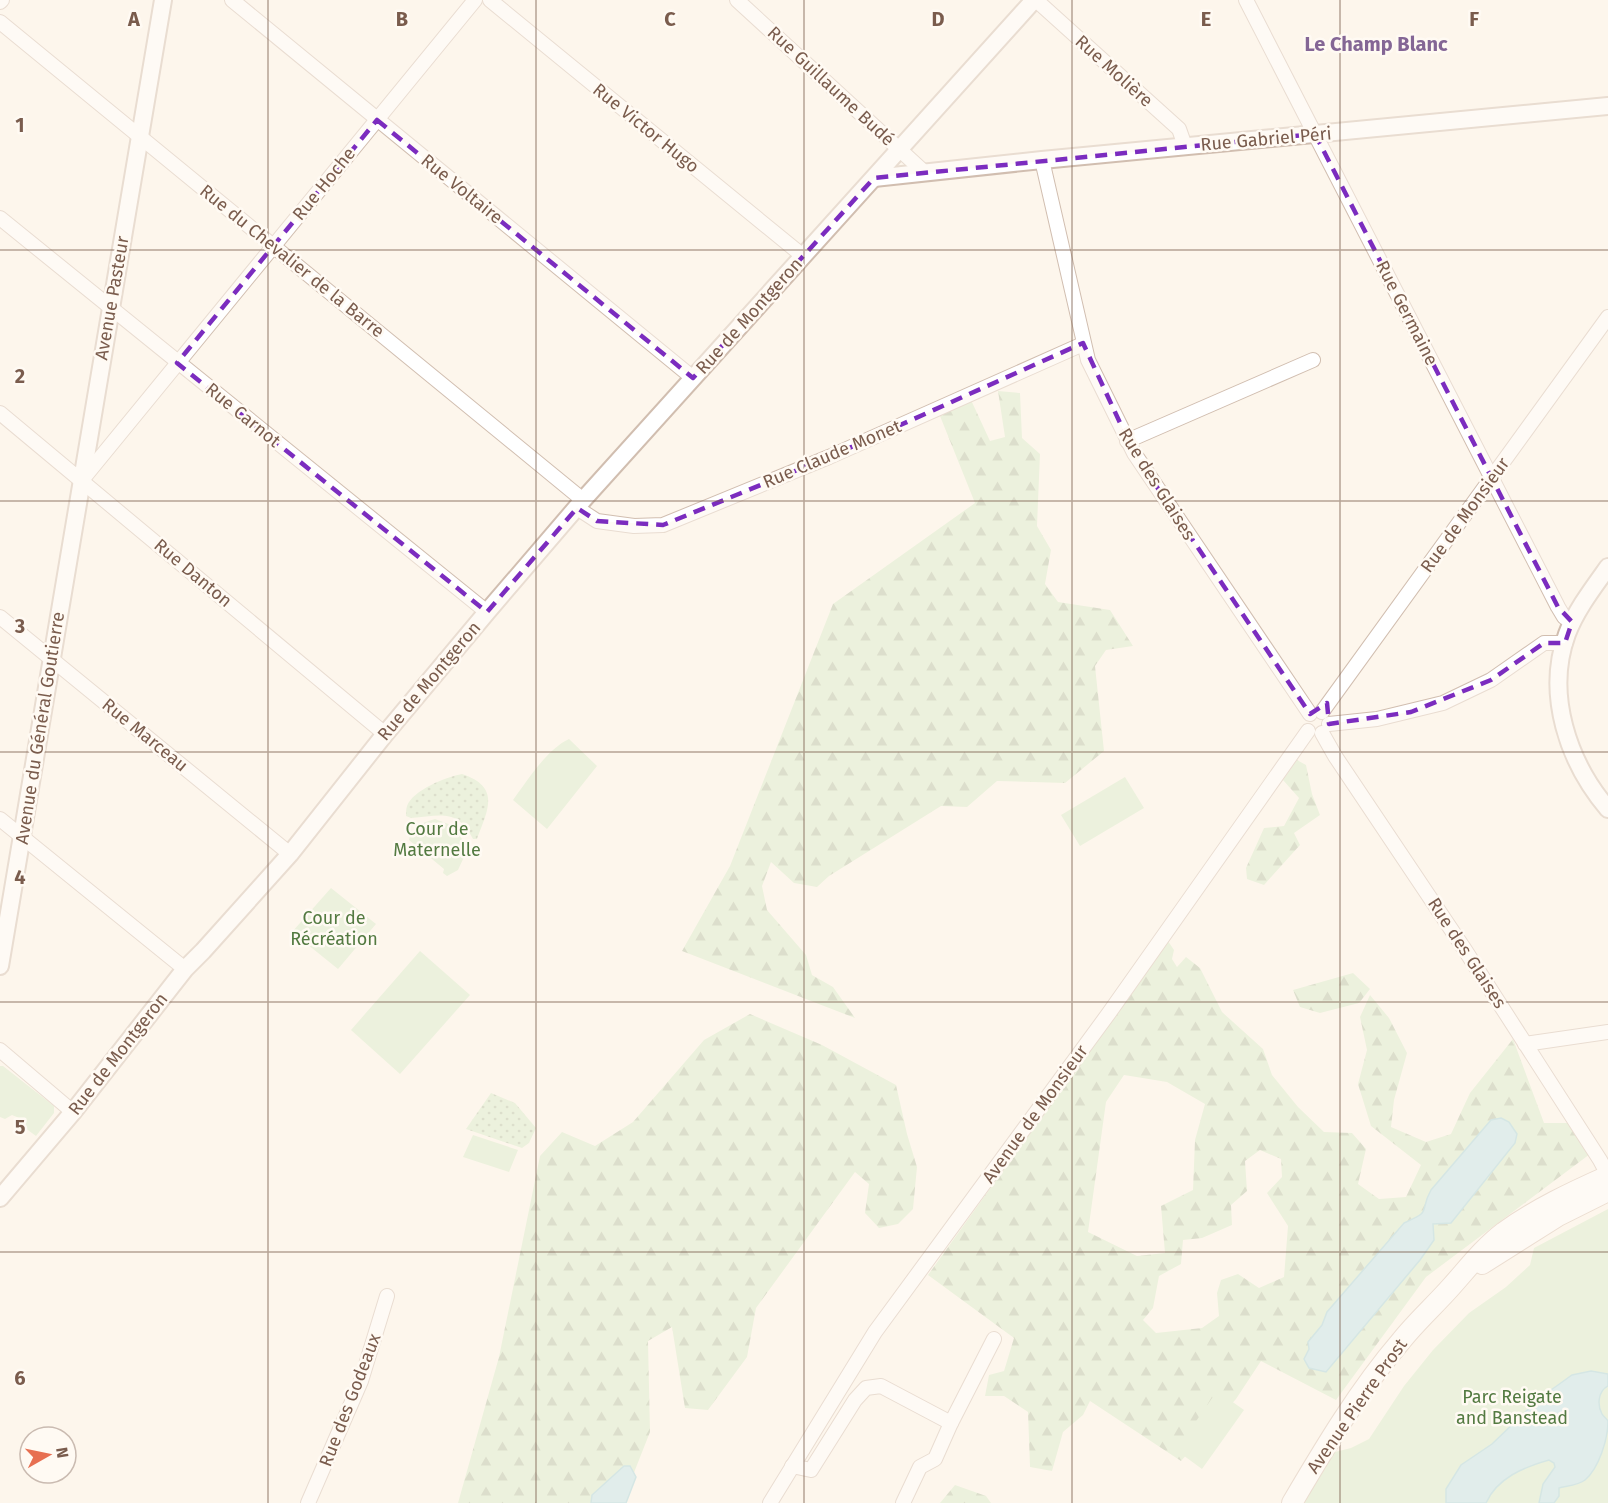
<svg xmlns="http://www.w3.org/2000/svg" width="1608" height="1503" font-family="'Fira Sans',sans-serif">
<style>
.grass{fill:url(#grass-dots)}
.forest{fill:url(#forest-firs);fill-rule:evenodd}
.green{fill:#d8ecc9}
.water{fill:#bfe3e8;stroke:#a5d3da;stroke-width:1.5}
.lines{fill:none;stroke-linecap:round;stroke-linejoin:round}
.minor-casing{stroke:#d1beb0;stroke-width:16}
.tertiary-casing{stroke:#d1beb0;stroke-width:20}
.secondary-casing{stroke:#d6c0b0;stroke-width:22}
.minor{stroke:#fff;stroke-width:14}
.tertiary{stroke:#fff;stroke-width:16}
.secondary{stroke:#fff;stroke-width:20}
.marked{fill:none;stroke:#7b2cbf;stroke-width:4.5;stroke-dasharray:12 8;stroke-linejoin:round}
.grid{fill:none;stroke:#7a5c4d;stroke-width:1.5;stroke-opacity:0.55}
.labels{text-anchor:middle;stroke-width:5;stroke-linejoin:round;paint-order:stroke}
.street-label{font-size:18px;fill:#7a5c4d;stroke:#fffaf3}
.park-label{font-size:18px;fill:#537a41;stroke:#fffaf3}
.neighbourhood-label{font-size:20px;font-weight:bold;fill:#846695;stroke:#fffaf3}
.grid-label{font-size:20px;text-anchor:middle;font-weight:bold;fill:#7a5c4d;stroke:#fffaf3;stroke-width:5;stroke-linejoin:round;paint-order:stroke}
</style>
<defs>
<pattern id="grass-dots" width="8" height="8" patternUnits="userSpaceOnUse" patternTransform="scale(1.5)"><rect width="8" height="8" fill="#d8ecc9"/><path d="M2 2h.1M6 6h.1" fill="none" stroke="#b4c2a5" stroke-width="1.8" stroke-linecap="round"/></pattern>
<pattern id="forest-firs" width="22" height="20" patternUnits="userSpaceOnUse" patternTransform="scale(1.5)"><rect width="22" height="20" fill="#d8ecc9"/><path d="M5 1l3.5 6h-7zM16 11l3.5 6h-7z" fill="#b4c2a5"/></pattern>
</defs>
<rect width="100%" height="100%" fill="#fdf6ec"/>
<g class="grass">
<path d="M462 774C501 787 488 810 477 839H473C457 808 440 816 411 818L406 816C406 813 406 809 407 806 413 790 446 777 462 774Z"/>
<polygon points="491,1093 515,1103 536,1128 529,1143 522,1148 466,1129"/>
</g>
<g class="forest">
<polygon points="998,391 1020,393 1022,438 1040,454 1037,526 1051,550 1045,584 1058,602 1110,610 1133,646 1106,650 1095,666 1104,751 1065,783 997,781 967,807 941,806 829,876 817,887 794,883 771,862 762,886 767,910 806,955 812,975 833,987 855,1018 682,951 730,866 833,604 975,503 940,416 971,400 990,441 1005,437"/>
<polygon points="1297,760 1306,765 1312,794 1320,815 1294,833 1300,845 1264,885 1247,879 1246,868 1264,828 1284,826 1299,798 1283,780"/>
<path d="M1168 941 1174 950 1172 959 1177 967 1186 957 1200 968 1222 1012 1263 1049 1272 1075 1298 1107 1324 1132 1352 1133 1366 1149 1358 1184 1379 1199 1406 1197 1421 1165 1371 1126 1358 1084 1367 1050 1360 1017 1370 995 1389 1018 1407 1053 1394 1100 1391 1127 1426 1142 1451 1134 1470 1093 1513 1039 1544 1123H1569L1590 1154 1426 1277 1336 1400 1261 1361 1236 1399 1181 1461 1090 1401 1083 1415 1063 1432 1052 1471 1030 1467 1028 1412 1004 1396H985L989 1375 1004 1371 1014 1338 928 1275ZM1124 1075 1167 1082 1205 1104 1195 1140 1193 1190 1161 1206 1165 1253 1137 1256 1088 1232 1106 1102ZM1260 1150 1281 1159 1282 1177 1267 1193 1288 1226 1284 1277 1259 1288 1238 1274 1221 1280 1217 1293 1219 1316 1202 1328 1156 1333 1143 1320 1153 1308 1159 1276 1181 1264 1183 1240 1202 1238 1232 1225 1231 1205 1247 1191 1245 1161Z"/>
<polygon points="1353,973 1370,989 1359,1003 1320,1013 1300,1007 1293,990"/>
<polygon points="750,1014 822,1045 896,1085 907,1134 917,1167 913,1209 898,1224 879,1228 865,1213 869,1184 855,1172 756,1308 747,1357 708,1410 685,1408 672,1327 648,1341 650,1432 622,1503 458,1503 499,1357 540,1156 562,1132 595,1146 633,1122 704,1040"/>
<polygon points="955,1485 986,1496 991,1503 940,1503"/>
</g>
<g class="green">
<path d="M569 739 597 766 547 829 513 800C527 781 547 749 569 739Z"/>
<polygon points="1125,777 1144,808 1080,846 1061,815"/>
<path d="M435 819 451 825 462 839 464 857 458 870 447 876 443 873 444 869 409 840C412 826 422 823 435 819Z"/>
<polygon points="331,888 376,924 338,969 292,932"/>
<polygon points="420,951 470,995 400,1074 351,1030"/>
<polygon points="0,1066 3,1066 54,1106 54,1113 36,1136 21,1125 19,1118 12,1115 5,1119 0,1117"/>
<polygon points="473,1135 518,1150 509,1172 463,1157"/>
<polygon points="1608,1209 1608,1503 1303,1503 1331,1453 1351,1448 1369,1439 1404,1386 1433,1350 1469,1313 1506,1287 1530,1265 1534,1248"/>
<polygon points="1217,1391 1244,1410 1202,1469 1176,1450"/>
</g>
<g class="water">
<path d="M1501 1118 1509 1122 1517 1134 1515 1143 1451 1223 1433 1224 1434 1240 1420 1260 1326 1372 1309 1368 1304 1359 1309 1349 1308 1342 1322 1325 1327 1312 1404 1223C1434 1210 1418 1213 1431 1190L1491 1120Z"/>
<path d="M1591 1371 1608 1374V1386C1598 1391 1597 1405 1602 1414 1603 1416 1607 1419 1608 1421 1608 1439 1599 1468 1585 1480 1579 1485 1567 1486 1559 1488V1496L1554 1503H1539L1543 1484 1555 1467 1554 1463 1549 1460C1524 1467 1497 1478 1486 1503H1446V1489L1461 1465 1492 1444 1541 1397 1558 1385 1572 1375Z"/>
<polygon points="624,1466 630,1466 636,1477 626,1503 591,1503 592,1495"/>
</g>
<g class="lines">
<g class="minor-casing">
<g id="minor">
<polyline points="232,0 693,378"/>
<polyline points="490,0 803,256"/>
<polyline points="737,0 924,172"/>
<polyline points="1036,0 1179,129 1185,146"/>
<polyline points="1246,0 1558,607 1564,617 1572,622"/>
<polyline points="0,2 2,0"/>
<polyline points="0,22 583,500"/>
<polyline points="1042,160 1088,360 1134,453 1310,714"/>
<polyline points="0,218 487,612"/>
<polyline points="0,413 385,734"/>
<polyline points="1127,441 1313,360"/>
<polyline points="82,480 475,0"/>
<polyline points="577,508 597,521 634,526 663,525 829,457 1083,344"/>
<polyline points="0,617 290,854"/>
<polyline points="1322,712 1608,317"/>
<polyline points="1329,724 1377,719 1443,703 1491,680 1544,643 1565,643"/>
<polyline points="1322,733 1335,756 1465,950 1600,1160 1608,1175"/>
<polyline points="0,819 185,969"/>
<polyline points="1525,1044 1608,1032"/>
<polyline points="0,1050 73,1112"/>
<polyline points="792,1466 811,1470 855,1400 866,1388 881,1386 951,1423"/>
<polyline points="308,1503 361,1381 387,1296"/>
<polyline points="770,1503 875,1332 1109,1013 1308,731"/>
<polyline points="903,1503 920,1467 935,1459 951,1423 994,1339"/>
</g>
</g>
<g class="tertiary-casing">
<g id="tertiary">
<polyline points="874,178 1042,160 1608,106"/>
<path d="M1608 567C1593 588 1576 610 1567 634 1545 694 1568 762 1608 809"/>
<polyline points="0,966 163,0"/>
<polyline points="0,1198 73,1112 185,969 203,951 290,854 385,734 487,612 583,500 1034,0"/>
</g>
</g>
<g class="secondary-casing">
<g id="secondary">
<polyline points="1482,1264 1558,1216 1608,1191"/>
<path d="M1292 1503C1325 1447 1359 1390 1401 1341 1416 1322 1434 1306 1450 1288 1468 1268 1483 1248 1504 1232 1536 1209 1572 1192 1608 1176"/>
</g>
</g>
<use href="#minor" class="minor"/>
<use href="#tertiary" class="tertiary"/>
<use href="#secondary" class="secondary"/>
</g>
<path d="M0 0H1608V1503H0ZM377 120 693 378 874 178 1315 134 1558 607 1572 622 1565 643H1544L1491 680 1411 712 1329 724 1327 703 1310 714 1134 453 1083 343 829 457 663 525 597 521 577 508 487 612 177 363Z" fill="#fdf6ec" fill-opacity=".55" fill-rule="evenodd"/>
<path class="marked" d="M377 120 693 378 874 178 1315 134 1558 607 1572 622 1565 643H1544L1491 680 1411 712 1329 724 1327 703 1310 714 1134 453 1083 343 829 457 663 525 597 521 577 508 487 612 177 363Z"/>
<path class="grid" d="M268 0V1503M536 0V1503M804 0V1503M1072 0V1503M1340 0V1503M0 250H1608M0 501H1608M0 752H1608M0 1002H1608M0 1252H1608"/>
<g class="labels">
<g class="street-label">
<text transform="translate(1114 71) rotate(42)" y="6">Rue Molière</text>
<text transform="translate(831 86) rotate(43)" y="6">Rue Guillaume Budé</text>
<text transform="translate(646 128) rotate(39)" y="6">Rue Victor Hugo</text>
<text transform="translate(1266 139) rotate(-5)" y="6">Rue Gabriel Péri</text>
<text transform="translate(324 184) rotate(-51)" y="6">Rue Hoche</text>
<text transform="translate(462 189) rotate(39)" y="6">Rue Voltaire</text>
<text transform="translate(292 261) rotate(39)" y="6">Rue du Chevalier de la Barre</text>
<text transform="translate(112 298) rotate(-80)" y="6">Avenue Pasteur</text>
<text transform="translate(1407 313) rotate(63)" y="6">Rue Germaine</text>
<text transform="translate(749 316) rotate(-48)" y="6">Rue de Montgeron</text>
<text transform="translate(243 415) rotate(39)" y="6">Rue Carnot</text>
<text transform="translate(832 454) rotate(-23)" y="6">Rue Claude Monet</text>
<text transform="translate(1157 484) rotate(58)" y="6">Rue des Glaises</text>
<text transform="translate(1465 515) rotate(-54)" y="6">Rue de Monsieur</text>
<text transform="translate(193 573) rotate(40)" y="6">Rue Danton</text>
<text transform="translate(429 681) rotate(-50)" y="6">Rue de Montgeron</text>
<text transform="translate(40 728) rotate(-81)" y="6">Avenue du Général Goutierre</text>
<text transform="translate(145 735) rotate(39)" y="6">Rue Marceau</text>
<text transform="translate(1467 953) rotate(57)" y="6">Rue des Glaises</text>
<text transform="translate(118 1054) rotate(-52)" y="6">Rue de Montgeron</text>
<text transform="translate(1035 1114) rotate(-54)" y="6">Avenue de Monsieur</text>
<text transform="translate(350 1400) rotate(-69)" y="6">Rue des Godeaux</text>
<text transform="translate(1357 1406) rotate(-55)" y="6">Avenue Pierre Prost</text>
</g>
<g class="park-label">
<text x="437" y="835">Cour de<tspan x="437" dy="21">Maternelle</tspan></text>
<text x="334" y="924">Cour de<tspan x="334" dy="21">Récréation</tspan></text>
<text x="1512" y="1403">Parc Reigate<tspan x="1512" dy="21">and Banstead</tspan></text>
</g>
<g class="neighbourhood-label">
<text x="1376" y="51">Le Champ Blanc</text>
</g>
</g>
<g class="grid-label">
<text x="134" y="26">A</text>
<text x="402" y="26">B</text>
<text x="670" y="26">C</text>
<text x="938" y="26">D</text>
<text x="1206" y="26">E</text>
<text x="1474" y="26">F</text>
<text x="20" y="132">1</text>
<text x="20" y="383">2</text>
<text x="20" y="633">3</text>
<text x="20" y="884">4</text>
<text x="20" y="1134">5</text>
<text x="20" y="1385">6</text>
</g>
<g transform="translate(48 1455) rotate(81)"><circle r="28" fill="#fffaf3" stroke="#cabbb1" stroke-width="1.5"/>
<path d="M0-4.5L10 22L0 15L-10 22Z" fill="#e76f51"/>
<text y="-9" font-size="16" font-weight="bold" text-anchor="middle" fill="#7a5c4d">N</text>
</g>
</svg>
